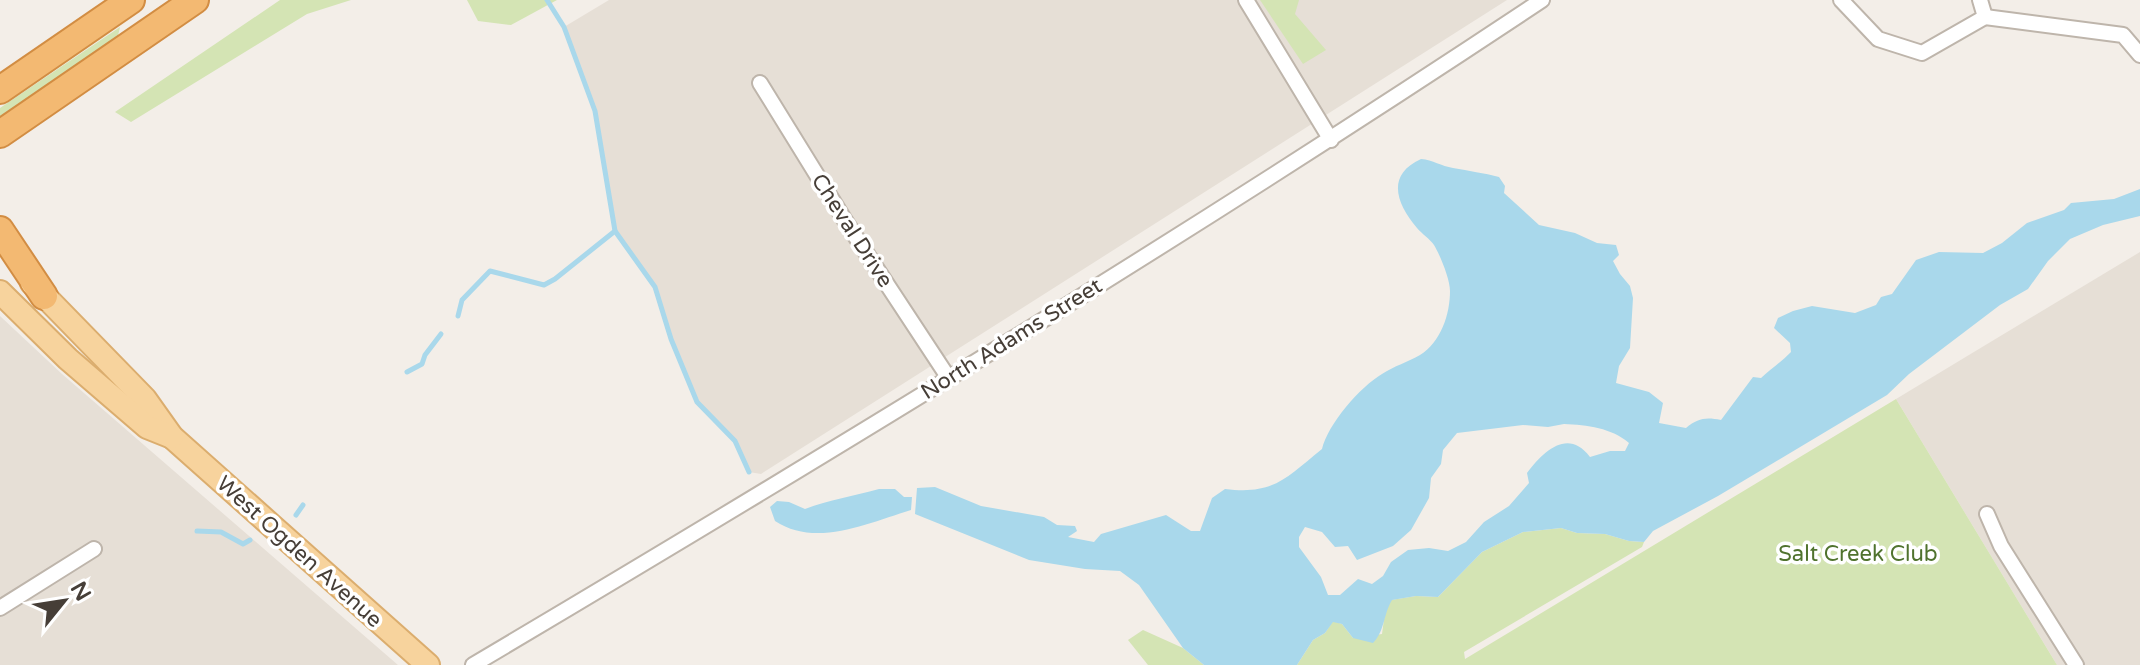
<svg xmlns="http://www.w3.org/2000/svg" width="2140" height="665" viewBox="0 0 2140 665" font-family="'Varela Round',sans-serif">
  <style>
    .residential { fill: #e6dfd6 }
    .green { fill: #d4e4b4 }
    .water { fill: #a9d8eb; fill-rule: evenodd }
    .lines { fill: none; stroke-linecap: round; stroke-linejoin: round }
    .stream { stroke: #a9d8eb; stroke-width: 5 }
    .minor-casing { stroke: #beb5ab; stroke-width: 18 }
    .primary-casing { stroke: #dbad6e; stroke-width: 26 }
    .motorway-casing { stroke: #d28d43; stroke-width: 30 }
    .minor { stroke: #fff; stroke-width: 14 }
    .primary { stroke: #f7d39d; stroke-width: 22 }
    .motorway { stroke: #f3b972; stroke-width: 26 }
    .labels { text-anchor: middle; stroke-width: 7; stroke-linejoin: round; paint-order: stroke }
    .street-label { font-size: 22px; fill: #463e37; stroke: #fff }
    .park-label { font-size: 22px; fill: #50732e; stroke: #fff }
  </style>
  <rect width="100%" height="100%" fill="#f3eee8"/>
  <!-- residential -->
  <g class="residential">
    <path d="M609,0H1507L761,474L749,472L735,441L697,402L671,339L655,287L615,231L595,111L564,27Z"/>
    <path d="M2140,252V665H2057L1896,399Z"/>
    <path d="M0,316L62,374L398,665H0Z"/>
  </g>
  <!-- green -->
  <g class="green">
    <path d="M280,0H351L307,14L131,122L115,112Z"/>
    <path d="M467,0H557L511,25L478,21Z"/>
    <path d="M1260,0H1299L1295,14L1326,50L1303,64Z"/>
    <path d="M120,27L117,40L0,119V108Z"/>
    <path d="M1896,399L2057,665H1297L1313,640L1325,633L1333,621L1342,624L1353,638L1382,634L1385,612L1391,600L1416,596L1438,597L1482,552L1523,532L1561,528L1577,533L1605,534L1629,541L1644,542L1642,547L1464,652L1465,659Z"/>
    <path d="M1143,630L1183,648L1204,665H1148L1128,640Z"/>
  </g>
  <!-- water -->
  <g class="water">
    <path d="M1421,159C1433,160 1441,166 1453,168C1469,171 1484,173 1499,177L1505,186L1504,193L1539,225L1575,233L1597,243L1616,245L1619,255L1613,261L1620,274L1630,286L1633,298L1630,348L1619,366L1616,383L1649,392L1663,403L1659,423L1686,428C1698,418 1706,417 1721,420L1753,377L1761,378C1771,369 1781,362 1791,352L1790,343L1774,328L1778,318L1793,311L1812,306L1855,313L1876,305L1881,297L1892,294L1916,260L1939,252L1983,253L2002,243L2027,223L2064,210L2071,203L2114,199L2140,189V216L2103,225L2070,239L2048,261L2028,289L2000,305L1909,374L1887,395L1718,496L1653,531L1644,542L1629,541L1605,534L1577,533L1561,528L1523,532L1482,552L1438,597L1416,596L1392,600C1383,615 1385,631 1373,643L1353,638L1342,624L1333,622L1325,633L1313,640L1297,665H1204L1183,648L1139,585L1120,571L1085,569L1029,560L915,514L917,488L935,487L981,506L1044,517L1057,525L1075,526L1077,531L1068,537L1094,542L1101,534L1166,515L1191,531H1200L1212,498L1225,489C1274,495 1286,478 1322,449C1328,424 1360,387 1382,374C1394,366 1408,362 1420,355C1441,342 1450,314 1450,291C1450,279 1440,255 1434,245C1430,239 1422,234 1417,228C1396,203 1386,175 1421,159ZM1564,424C1587,425 1612,428 1629,443L1625,451H1610L1590,457C1568,428 1544,451 1527,473L1529,483L1509,506L1484,522L1466,542L1448,551L1429,548L1408,550L1391,562L1383,576L1372,584L1358,579L1340,595H1328L1321,577L1299,547V537L1305,527L1322,532L1335,547L1348,546L1357,560L1393,546L1411,530L1429,498L1431,478L1441,464L1443,450L1457,433L1523,425L1548,427Z"/>
    <path d="M879,489H895L904,497H912L911,510C868,523 816,548 775,521L770,507L777,501L789,502L805,509C829,500 854,496 879,489Z"/>
  </g>
  <g class="lines">
    <!-- stream -->
    <g class="stream">
      <path d="M547,0L564,27L595,111L615,231L655,287L671,339L697,402L735,441L749,472"/>
      <path d="M458,316L462,300L490,271L544,285L555,279L615,231"/>
      <path d="M407,372L422,364L425,355L441,334"/>
      <path d="M296,515L303,505"/>
      <path d="M197,531L221,532L243,544L250,540"/>
    </g>
    <defs>
      <g id="minor">
        <path d="M1246,0L1331,140"/>
        <path d="M1841,0L1878,39L1922,53L1985,17L1980,0"/>
        <path d="M1985,17L2123,35L2140,55"/>
        <path d="M760,83L844,219L948,377"/>
        <path d="M1987,514L2001,546L2076,665"/>
        <path d="M0,608L94,549"/>
        <path d="M473,665C834,451 1193,232 1542,0"/>
      </g>
      <g id="primary">
        <path d="M32,283L145,399L172,437L428,665"/>
        <path d="M0,292L68,359L147,427L172,437"/>
      </g>
      <g id="motorway">
        <path d="M0,90L131,0"/>
        <path d="M0,134L195,0"/>
        <path d="M0,230L44,296"/>
      </g>
    </defs>
    <!-- minor casing -->
    <use href="#minor" class="minor-casing"/>
    <!-- primary casing -->
    <use href="#primary" class="primary-casing"/>
    <!-- motorway casing -->
    <use href="#motorway" class="motorway-casing"/>
    <!-- minor -->
    <use href="#minor" class="minor"/>
    <!-- primary -->
    <use href="#primary" class="primary"/>
    <!-- motorway -->
    <use href="#motorway" class="motorway"/>
  </g>
  <g class="labels">
    <!-- street labels -->
    <g class="street-label">
      <text transform="translate(853 230) rotate(57)" y="8">Cheval Drive</text>
      <text transform="translate(1011 338) rotate(-32)" y="8">North Adams Street</text>
      <text transform="translate(300 551) rotate(42)" y="8">West Ogden Avenue</text>
    </g>
    <!-- park labels -->
    <g class="park-label">
      <text x="1858" y="561">Salt Creek Club</text>
    </g>
  </g>
  <!-- north arrow -->
  <g transform="translate(64 601) rotate(60)" stroke="#ffffff" stroke-width="6" paint-order="stroke">
  <path d="M0-6L14 30L0 20L-14 30Z" fill="#463e37"/>
  <text y="-12" font-size="22" font-weight="bold" text-anchor="middle" fill="#463e37">N</text>
  </g>
</svg>
